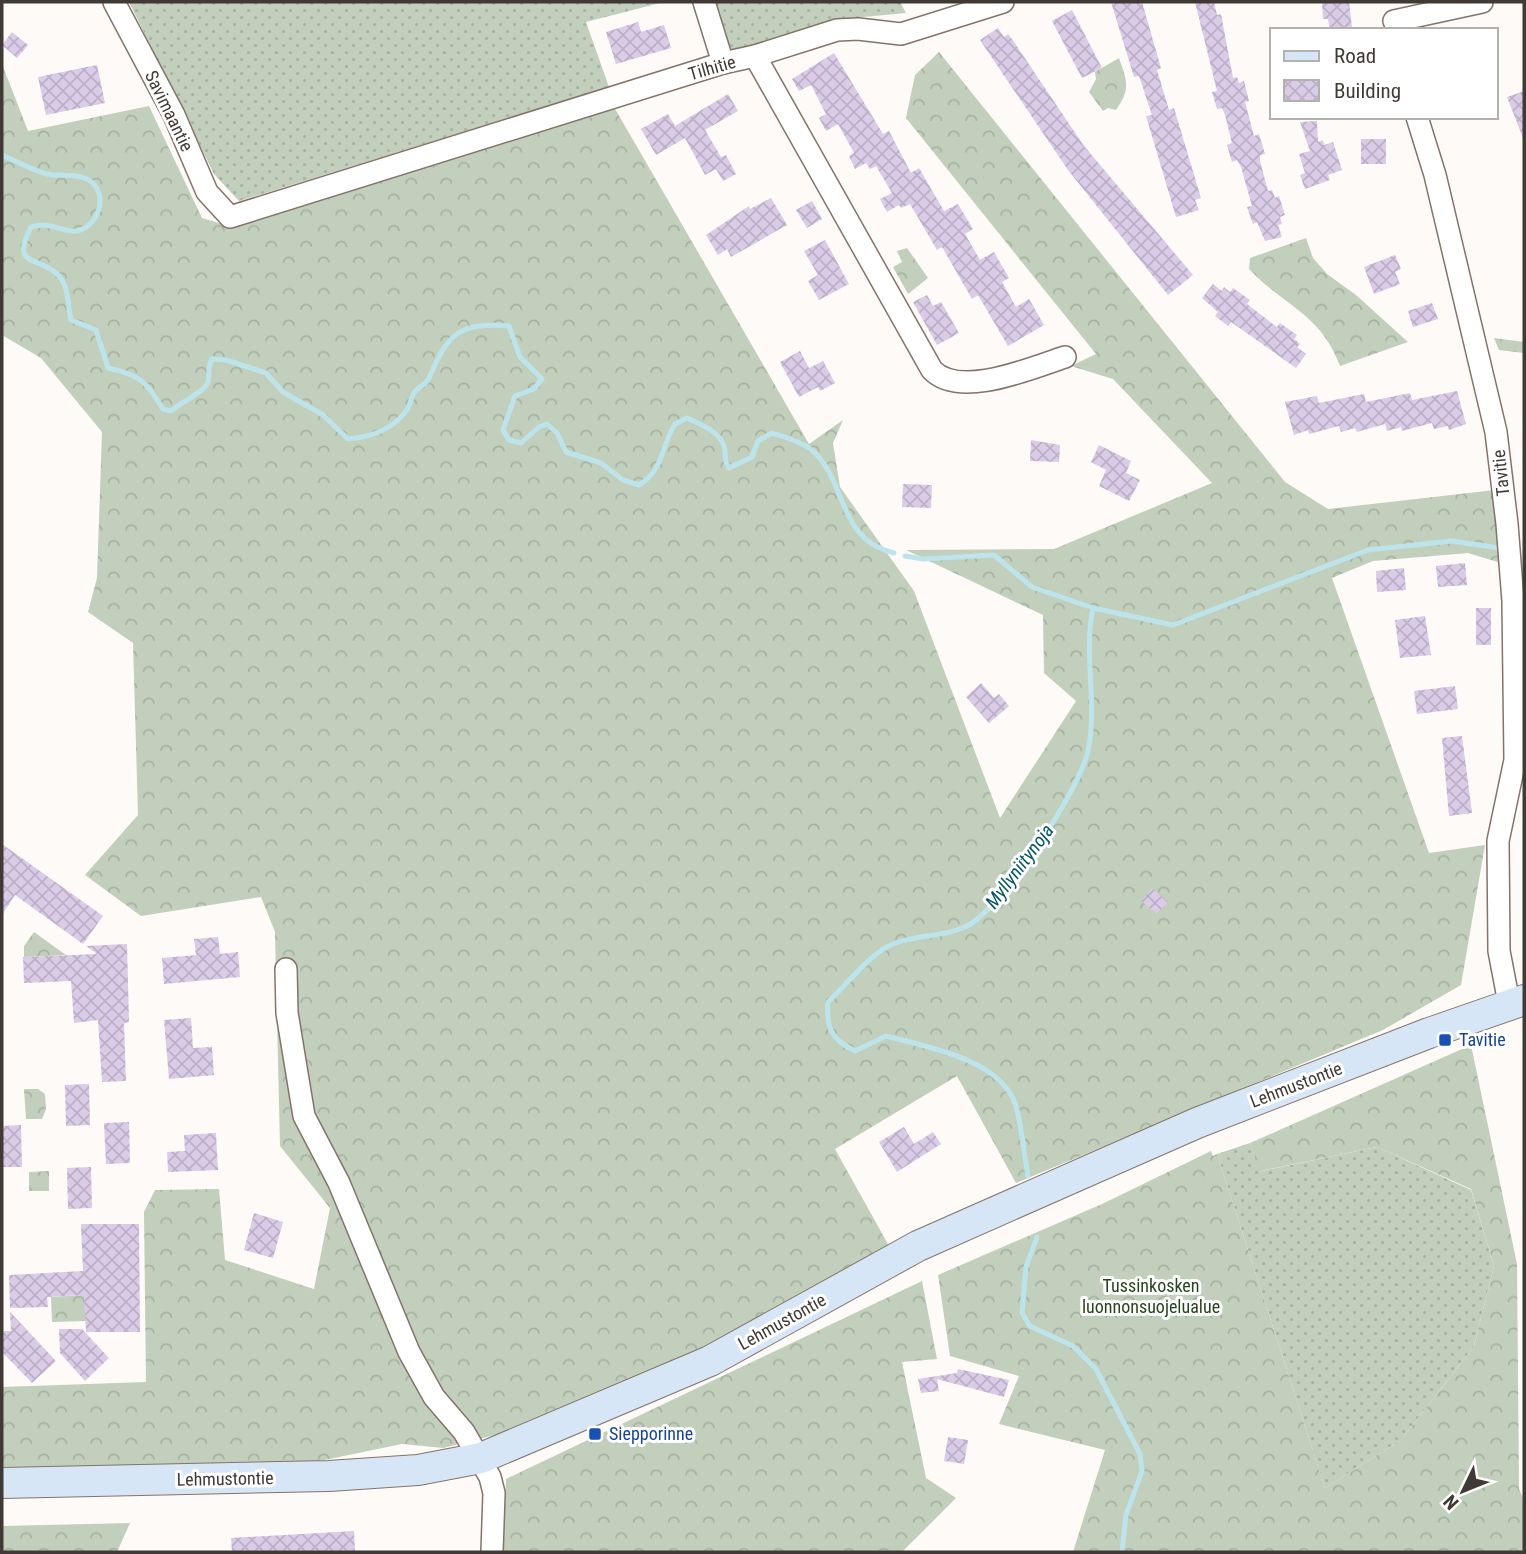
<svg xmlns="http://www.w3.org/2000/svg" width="1526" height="1554" viewBox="0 0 1526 1554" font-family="'Roboto Condensed',sans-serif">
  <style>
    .grass { fill: url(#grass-dots) }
    .forest { fill: url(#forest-crowns) }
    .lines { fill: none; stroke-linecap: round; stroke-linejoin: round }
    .stream { stroke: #bee4eb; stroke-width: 5 }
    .building { fill: url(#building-cross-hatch) }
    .street-casing { stroke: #857369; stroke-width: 24 }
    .secondary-casing { stroke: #857369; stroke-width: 32 }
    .street { stroke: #fff; stroke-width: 21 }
    .secondary { stroke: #d6e6f7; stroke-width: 30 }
    .transit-dot { fill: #1a4fb4; stroke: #fff; stroke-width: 2.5 }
    .labels { text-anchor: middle; stroke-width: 6; stroke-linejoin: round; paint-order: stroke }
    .street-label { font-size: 18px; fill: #413935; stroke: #fff }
    .transit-label { font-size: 18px; fill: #164399; stroke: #fff; text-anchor: start }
    .park-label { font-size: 18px; fill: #28441d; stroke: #fff }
    .water-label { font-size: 19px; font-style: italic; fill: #015661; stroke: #fff }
  </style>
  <defs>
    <pattern id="grass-dots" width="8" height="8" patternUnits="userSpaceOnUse" patternTransform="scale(1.75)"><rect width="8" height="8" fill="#c1cfbc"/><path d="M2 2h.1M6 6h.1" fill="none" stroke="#a7b2a2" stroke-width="1.8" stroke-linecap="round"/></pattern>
    <pattern id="forest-crowns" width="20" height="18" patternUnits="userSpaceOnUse" patternTransform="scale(1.75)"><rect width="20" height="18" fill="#c1cfbc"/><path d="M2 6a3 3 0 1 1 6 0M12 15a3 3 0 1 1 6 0" fill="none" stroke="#a7b2a2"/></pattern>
    <pattern id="building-cross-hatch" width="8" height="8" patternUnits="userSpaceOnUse" patternTransform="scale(1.75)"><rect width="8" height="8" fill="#dacbe7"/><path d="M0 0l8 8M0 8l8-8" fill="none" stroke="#bcafc7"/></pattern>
  </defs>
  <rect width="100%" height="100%" fill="#fefaf8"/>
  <!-- grass -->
  <g class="grass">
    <path d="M129,2H664L586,22L609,87L239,201L214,174Z"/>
    <path d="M714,2H900L906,13L831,20L726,53Z"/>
    <path d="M1250,1143L1261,1171L1377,1147L1471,1190L1494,1266L1474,1346L1401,1440L1325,1488L1217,1154Z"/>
  </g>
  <!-- forest -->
  <g class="forest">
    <path d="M939,52L1285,482L1328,509L1495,490L1501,563L1468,553L1373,561L1332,578L1429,853L1485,845L1461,985L1383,1030L1016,1183L957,1076L835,1149L889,1246L700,1349L510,1439L495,1435L443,1448L402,1444L305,1464L2,1468V1387L146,1382L144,1212L155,1190L219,1189L225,1260L314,1289L330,1208L280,1146L275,932L261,897L141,916L85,875L138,815L133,643L88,612L97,578L102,432L41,358L2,335V64L28,131L149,106L202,218L232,227L614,107L809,444L843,420L833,443L840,487L914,591L1000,818L1076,701L1044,673L1043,615L906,550L1054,549L1212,483L1113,379L1071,366L1096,354L906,118L915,75Z"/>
    <path d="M1119,58C1127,81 1131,89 1116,110L1108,108L1103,111L1089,92L1096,79L1095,72Z"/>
    <path d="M1306,238L1313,258L1327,274L1356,295L1408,342L1340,366C1321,314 1284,306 1249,269L1250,258Z"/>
    <path d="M907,248L928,278L908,294L893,267L902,262L897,251Z"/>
    <path d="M1494,338L1524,342V353L1499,350Z"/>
    <path d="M34,932L66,955L24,957V946Z"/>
    <path d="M1471,1045L1517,1264L1519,1489L1524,1500V1552H1073L1105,1450L999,1424L1019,1376L950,1356L938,1275L1102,1204L1211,1151L1213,1156L1217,1154L1325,1488L1401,1440L1474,1346L1494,1266L1471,1189L1377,1147L1260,1171L1250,1143Z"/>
    <path d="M24,1089H38L45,1094L46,1109L42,1119H26Z"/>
    <path d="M49,1171V1191H29V1172Z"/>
    <path d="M922,1281L937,1359L902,1362L926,1478L956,1498L902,1552H503L506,1479Z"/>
    <path d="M85,1295L86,1321L52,1322L51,1297Z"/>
    <path d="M130,1523L117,1552H2V1526Z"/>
  </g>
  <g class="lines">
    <!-- stream -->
    <g class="stream">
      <path d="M2,155C16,161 31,170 47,174C58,177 73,173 84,178C108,186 103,219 83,229C68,237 53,220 31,227C11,266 35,256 56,273C70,285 67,304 71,320L96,330L108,368C140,375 146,381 163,409L171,411C181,402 206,391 208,382C210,373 207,368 212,359L226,360L266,373L283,392L323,415L348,439C371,437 395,429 408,408C411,403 411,397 414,393C418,387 426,385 429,378C448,334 458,322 509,326L520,357L542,379L534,389L515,396L503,430L509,440L521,443L539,427L547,424L557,433L566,452L601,463L623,480L639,485C664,470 661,446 675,424L687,418C700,424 719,431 724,446C727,455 723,460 729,468L752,457L758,441L772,433C787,438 804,442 816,454C847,486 839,540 894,553"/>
      <path d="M905,556L923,559L994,555L1032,587L1093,608L1173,625L1368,550L1452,541L1499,548"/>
      <path d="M1028,1176C1024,1154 1022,1128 1016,1106C1001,1059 927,1047 886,1036L855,1051C831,1040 826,1027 828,1002C844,987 868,957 887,947C911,934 945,938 969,925C1004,904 1079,791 1088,751C1098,704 1083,654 1093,608"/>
      <path d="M1037,1237L1026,1267L1022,1313L1030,1326L1073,1346L1096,1369L1140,1454L1142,1471L1126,1515L1122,1552"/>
    </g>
  </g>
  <!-- building -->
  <g class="building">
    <path d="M1111,2H1142L1161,68L1157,70L1169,110L1174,108L1201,198L1195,200L1199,210L1176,217L1146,116L1152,115L1139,76L1134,77Z"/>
    <path d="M1195,2H1214L1217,15L1221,14L1233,78L1237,77L1239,83L1244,81L1249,101L1245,102L1254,136L1259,134L1265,154L1260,155V161L1268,191L1272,190L1275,198L1279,196L1285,215L1280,217L1282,224L1278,225L1282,237L1265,241L1257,222L1253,224L1247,207L1252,206L1241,167L1237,160L1232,162L1227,145L1232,143L1225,115L1222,108L1217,109L1212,92L1217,91Z"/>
    <path d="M1322,2H1349L1352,27L1330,30L1328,19H1323Z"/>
    <path d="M1072,10L1102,68L1082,78L1052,21Z"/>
    <path d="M638,22L641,32L664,25L671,48L616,64L606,32Z"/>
    <path d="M998,28L1004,37L1008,34L1012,39L1084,146L1193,275L1168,295L1068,170L980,40Z"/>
    <path d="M12,32L28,45L17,58L2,45Z"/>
    <path d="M834,53L883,134L889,131L911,173L919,168L944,211L958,204L973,229L965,234L980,260L994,252L1009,278L1002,282L1016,307L1029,299L1044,325L1008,346L978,295L972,299L942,247L937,250L910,204L901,208L899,205L887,212L880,199L892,193L876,166L870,169L866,163L855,169L849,156L854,153L838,124L826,131L819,118L826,114L811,85L799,91L792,79Z"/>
    <path d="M97,65L105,103L46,115L38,77Z"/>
    <path d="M1524,91V138H1523L1507,97Z"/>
    <path d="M728,94L738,111L705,130L721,157L726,155L736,174L723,181L716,169L705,175L685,138L656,155L641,129L668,114L675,126Z"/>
    <path d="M1317,121L1318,142L1323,140L1324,145L1333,142L1342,170L1328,175L1330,180L1305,189L1300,175L1305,173L1299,154L1310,151L1300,122Z"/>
    <rect x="1361" y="139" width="25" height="25"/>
    <path d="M771,198L787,225L731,257L727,249L718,255L706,235L749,206L750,209Z"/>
    <path d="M812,201L822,219L807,228L796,210Z"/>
    <path d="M825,240L849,284L819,300L808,281L818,275L804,251Z"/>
    <path d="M1395,255L1401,269L1395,272L1400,284L1374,294L1364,267Z"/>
    <path d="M1213,284L1222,291L1224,287L1230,292L1233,288L1250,300L1247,304L1277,327L1280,323L1297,335L1294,339L1300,344L1297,347L1306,354L1296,368L1231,322L1228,326L1215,316L1218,312L1202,298Z"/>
    <path d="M927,295L933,306L941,302L959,333L937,345L913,302Z"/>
    <path d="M1432,303L1438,319L1413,327L1408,311Z"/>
    <path d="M800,351L809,368L823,361L835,383L820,391L818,387L799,397L780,362Z"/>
    <path d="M1457,391L1466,424L1449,430L1448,426L1434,429L1432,423L1402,431L1401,427L1387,431L1385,424L1357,432L1355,428L1341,432L1339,426L1309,434L1308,430L1294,435L1285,402L1317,396L1319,403L1364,394L1366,402L1410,393L1412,400Z"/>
    <path d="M1031,440L1060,445L1059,462L1030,461Z"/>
    <path d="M1099,445L1131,461L1126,473L1140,480L1129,501L1099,486L1106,470L1091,462Z"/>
    <path d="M903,484L932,485L931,508L902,507Z"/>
    <path d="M1465,563L1467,585L1438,587L1436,566Z"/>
    <path d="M1404,568L1406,590L1377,592L1376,571Z"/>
    <rect x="1476" y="608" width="15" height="37"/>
    <path d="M1425,616L1431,655L1400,658L1395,620Z"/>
    <path d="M981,683L994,698L999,694L1009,706L989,723L966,697Z"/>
    <path d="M1455,686L1458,709L1417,714L1414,691Z"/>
    <path d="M1462,736L1472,813L1449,816L1442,738Z"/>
    <path d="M2,844L103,916L83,944L15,895L2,915Z"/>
    <path d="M1152,888L1168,902L1157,914L1141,901Z"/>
    <path d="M218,937L220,954L238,952L240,977L164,984L162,958L196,955L194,939Z"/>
    <path d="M127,944L129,1022L124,1023L126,1081L102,1082L98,1020L74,1023L71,981L24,983L23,957L97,954L86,946Z"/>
    <path d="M191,1018L193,1048L212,1047L214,1075L169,1079L164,1020Z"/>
    <path d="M89,1084L90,1125L66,1126L65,1085Z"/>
    <path d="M129,1122L130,1163L106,1164L104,1123Z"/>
    <path d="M21,1125L22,1167H2V1126Z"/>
    <path d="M904,1127L914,1144L933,1132L941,1144L897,1172L879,1142Z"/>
    <path d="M216,1133L218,1170L168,1172L167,1152L185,1151L184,1135Z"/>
    <path d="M91,1167L92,1208L68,1209L67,1168Z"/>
    <path d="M254,1213L283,1222L273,1258L244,1250Z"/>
    <path d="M81,1224H139L140,1332H86L84,1295L47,1297L48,1307L10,1308L9,1275L83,1271Z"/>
    <path d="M10,1312L56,1361L32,1383L3,1353L2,1331H11Z"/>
    <path d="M59,1329H82L109,1358L85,1381L60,1353Z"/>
    <path d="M958,1369L1009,1380L1004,1397L937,1379L939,1391L921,1393L918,1379L957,1373Z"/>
    <path d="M948,1437L968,1440L964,1464L944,1461Z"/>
    <path d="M354,1531L355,1552H232L231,1538Z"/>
  </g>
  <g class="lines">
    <defs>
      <g id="street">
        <path d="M114,2L174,115L207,192L230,217L723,63L755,56L932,370C960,399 1031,368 1065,357"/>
        <path d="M704,2L723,63"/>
        <path d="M1394,21L1482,2"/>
        <path d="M755,56L837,30L858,29L901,34L1003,2"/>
        <path d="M1417,117L1435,175L1496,432L1507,524L1513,601L1515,760L1498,841L1499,951L1509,1003"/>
        <path d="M286,969L287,1013L304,1116L339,1183L409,1352L434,1397L464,1432L490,1477L494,1493L492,1552"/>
      </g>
      <path id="secondary" d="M2,1483L329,1476L418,1470L481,1458L710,1361L918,1246L1090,1170L1197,1123L1429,1033L1524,1000"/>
    </defs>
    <!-- street casing -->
    <use href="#street" class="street-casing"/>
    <!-- secondary casing -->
    <use href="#secondary" class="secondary-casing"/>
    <!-- street -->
    <use href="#street" class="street"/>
    <!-- secondary -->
    <use href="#secondary" class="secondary"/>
  </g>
  <!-- markers -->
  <g class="transit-dot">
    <rect x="1438" y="1033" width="14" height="14" rx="3.5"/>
    <rect x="588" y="1427" width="14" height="14" rx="3.5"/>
  </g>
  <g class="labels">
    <!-- street labels -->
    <g class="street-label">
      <text transform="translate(712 68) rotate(-16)" y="6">Tilhitie</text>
      <text transform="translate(169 111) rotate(64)" y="6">Savimaantie</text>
      <text transform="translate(1501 473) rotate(-96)" y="6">Tavitie</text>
      <text transform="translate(1296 1085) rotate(-21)" y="6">Lehmustontie</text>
      <text transform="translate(782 1322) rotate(-29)" y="6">Lehmustontie</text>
      <text transform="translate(225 1479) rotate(-1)" y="6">Lehmustontie</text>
    </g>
    <!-- transit labels -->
    <g class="transit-label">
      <text x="1459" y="1046">Tavitie</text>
      <text x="609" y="1440">Siepporinne</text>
    </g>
    <!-- park labels -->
    <g class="park-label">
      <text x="1151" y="1292">Tussinkosken<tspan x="1151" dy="21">luonnonsuojelualue</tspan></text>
    </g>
    <!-- water labels -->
    <g class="water-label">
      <text transform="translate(1019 866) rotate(-53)" y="7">Myllyniitynoja</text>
    </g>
  </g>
  <!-- border -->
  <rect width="1526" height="1554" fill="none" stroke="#413935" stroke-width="7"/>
  <!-- legend -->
  <rect x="1270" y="28" width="228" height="91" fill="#ffffff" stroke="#b3b0ae" stroke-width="2"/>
  <rect x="1284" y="51" width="35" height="10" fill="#d6e6f7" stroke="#b3b0ae" stroke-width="2"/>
  <text x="1334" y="63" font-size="21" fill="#413935">Road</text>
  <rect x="1284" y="80" width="35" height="21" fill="url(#building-cross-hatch)" stroke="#b3b0ae" stroke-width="2"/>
  <text x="1334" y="98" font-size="21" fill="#413935">Building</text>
  <!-- north arrow -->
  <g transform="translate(1463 1491) rotate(227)" stroke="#ffffff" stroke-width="5" paint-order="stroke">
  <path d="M0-5L12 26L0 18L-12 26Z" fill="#413935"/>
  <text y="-10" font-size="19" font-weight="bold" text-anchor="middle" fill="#413935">N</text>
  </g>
</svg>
